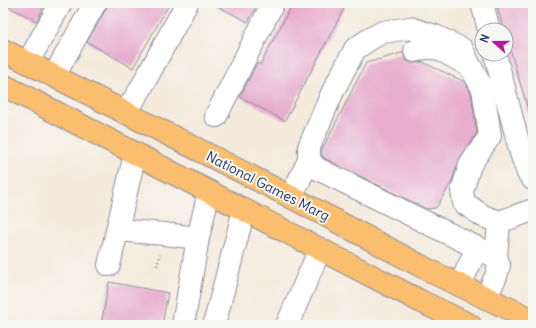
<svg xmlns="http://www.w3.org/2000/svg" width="536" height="328" viewBox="0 0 536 328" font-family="Delius,sans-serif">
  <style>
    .building { fill: #e8aecf }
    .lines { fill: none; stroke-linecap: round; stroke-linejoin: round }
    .minor-casing { stroke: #888c9d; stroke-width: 24 }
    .major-casing { stroke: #888c9d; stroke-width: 24 }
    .path { stroke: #888c9d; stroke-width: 2.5; stroke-dasharray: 1 3; stroke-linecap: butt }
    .minor { stroke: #fff; stroke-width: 22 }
    .major { stroke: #fbbe6e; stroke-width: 22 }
    .labels { text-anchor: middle; stroke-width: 4; stroke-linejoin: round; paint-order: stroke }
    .street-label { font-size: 14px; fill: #1b2f5e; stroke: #f6f6f2 }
  </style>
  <rect width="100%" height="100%" fill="#f6f6f2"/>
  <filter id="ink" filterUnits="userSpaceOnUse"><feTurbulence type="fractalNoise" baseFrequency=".025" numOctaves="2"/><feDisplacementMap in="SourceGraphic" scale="8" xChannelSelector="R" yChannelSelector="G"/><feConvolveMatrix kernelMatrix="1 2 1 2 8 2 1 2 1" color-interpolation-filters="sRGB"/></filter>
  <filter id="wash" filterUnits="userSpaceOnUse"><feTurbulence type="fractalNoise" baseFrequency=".012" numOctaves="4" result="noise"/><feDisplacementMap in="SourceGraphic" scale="16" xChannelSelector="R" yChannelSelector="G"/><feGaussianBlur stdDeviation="0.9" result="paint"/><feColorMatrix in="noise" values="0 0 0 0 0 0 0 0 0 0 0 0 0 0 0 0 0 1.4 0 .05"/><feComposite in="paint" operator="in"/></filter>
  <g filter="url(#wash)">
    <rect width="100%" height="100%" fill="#f5eadc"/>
    <g id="blocks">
      <!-- building -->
      <g class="building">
        <path d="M3,3H45L37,21L3,4Z"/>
        <path d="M107,3H170L133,68L87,42L106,9Z"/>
        <path d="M211,3H258L248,22Z"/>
        <path d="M293,3H347L285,121L240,97L257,63L260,65Z"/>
        <path d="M496,3H533V113H529L506,36V30H504Z"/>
        <path d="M402,53H403L406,60L412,63H418L422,62L465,82L471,93L477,133L460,158L451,183L436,208L426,209L324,158L322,155V150L366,63Z"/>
        <path d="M109,282L168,293L162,325H101Z"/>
      </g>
    </g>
  </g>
  <g filter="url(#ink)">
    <use href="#blocks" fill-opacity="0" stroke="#888c9d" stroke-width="1"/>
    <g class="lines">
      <defs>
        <g id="minor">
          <path d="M482,3L489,30"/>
          <path d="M415,51L425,48H437L470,66L483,89L490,136L470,165L462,191L464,203L483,216L499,222L533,210"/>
          <path d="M495,54L521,153L528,173L533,179"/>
          <path d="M28,62L61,3"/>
          <path d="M470,66L462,49L435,36L410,28L383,32L370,39L355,49L333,91L309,147V160L316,168L496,257"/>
          <path d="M54,76L95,3"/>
          <path d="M125,113L140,90L187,3"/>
          <path d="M216,116L273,3"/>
          <path d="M291,197L309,160"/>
          <path d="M117,230L164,234L198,238"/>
          <path d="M109,265L135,154"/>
          <path d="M460,285L477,248"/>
          <path d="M486,298L496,276L499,265L496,257L499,222"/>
          <path d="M183,325L198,238L209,192"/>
          <path d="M214,325L244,210"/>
          <path d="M287,325L320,249"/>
        </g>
        <g id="major">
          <path d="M3,50L291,197L436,274L533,320"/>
          <path d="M3,85L422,302L470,325"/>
        </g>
      </defs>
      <!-- minor casing -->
      <use href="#minor" class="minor-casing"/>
      <!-- major casing -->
      <use href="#major" class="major-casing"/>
      <!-- path -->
      <path class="path" d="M157,266L160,254"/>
      <!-- minor -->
      <use href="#minor" class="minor"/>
      <!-- major -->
      <use href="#major" class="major"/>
    </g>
  </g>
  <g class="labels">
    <!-- street labels -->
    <g class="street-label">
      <text transform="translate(268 186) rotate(27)" y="5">National Games Marg</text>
    </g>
  </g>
  <!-- margin -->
  <rect width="536" height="328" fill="none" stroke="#f6f6f2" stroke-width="16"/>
  <!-- north arrow -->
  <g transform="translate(494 42) rotate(291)"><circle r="19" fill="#f6f6f2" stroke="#9ea6b7"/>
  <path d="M0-3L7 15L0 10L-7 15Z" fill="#b5179e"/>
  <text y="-6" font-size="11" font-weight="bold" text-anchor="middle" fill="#1b2f5e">N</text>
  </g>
</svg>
